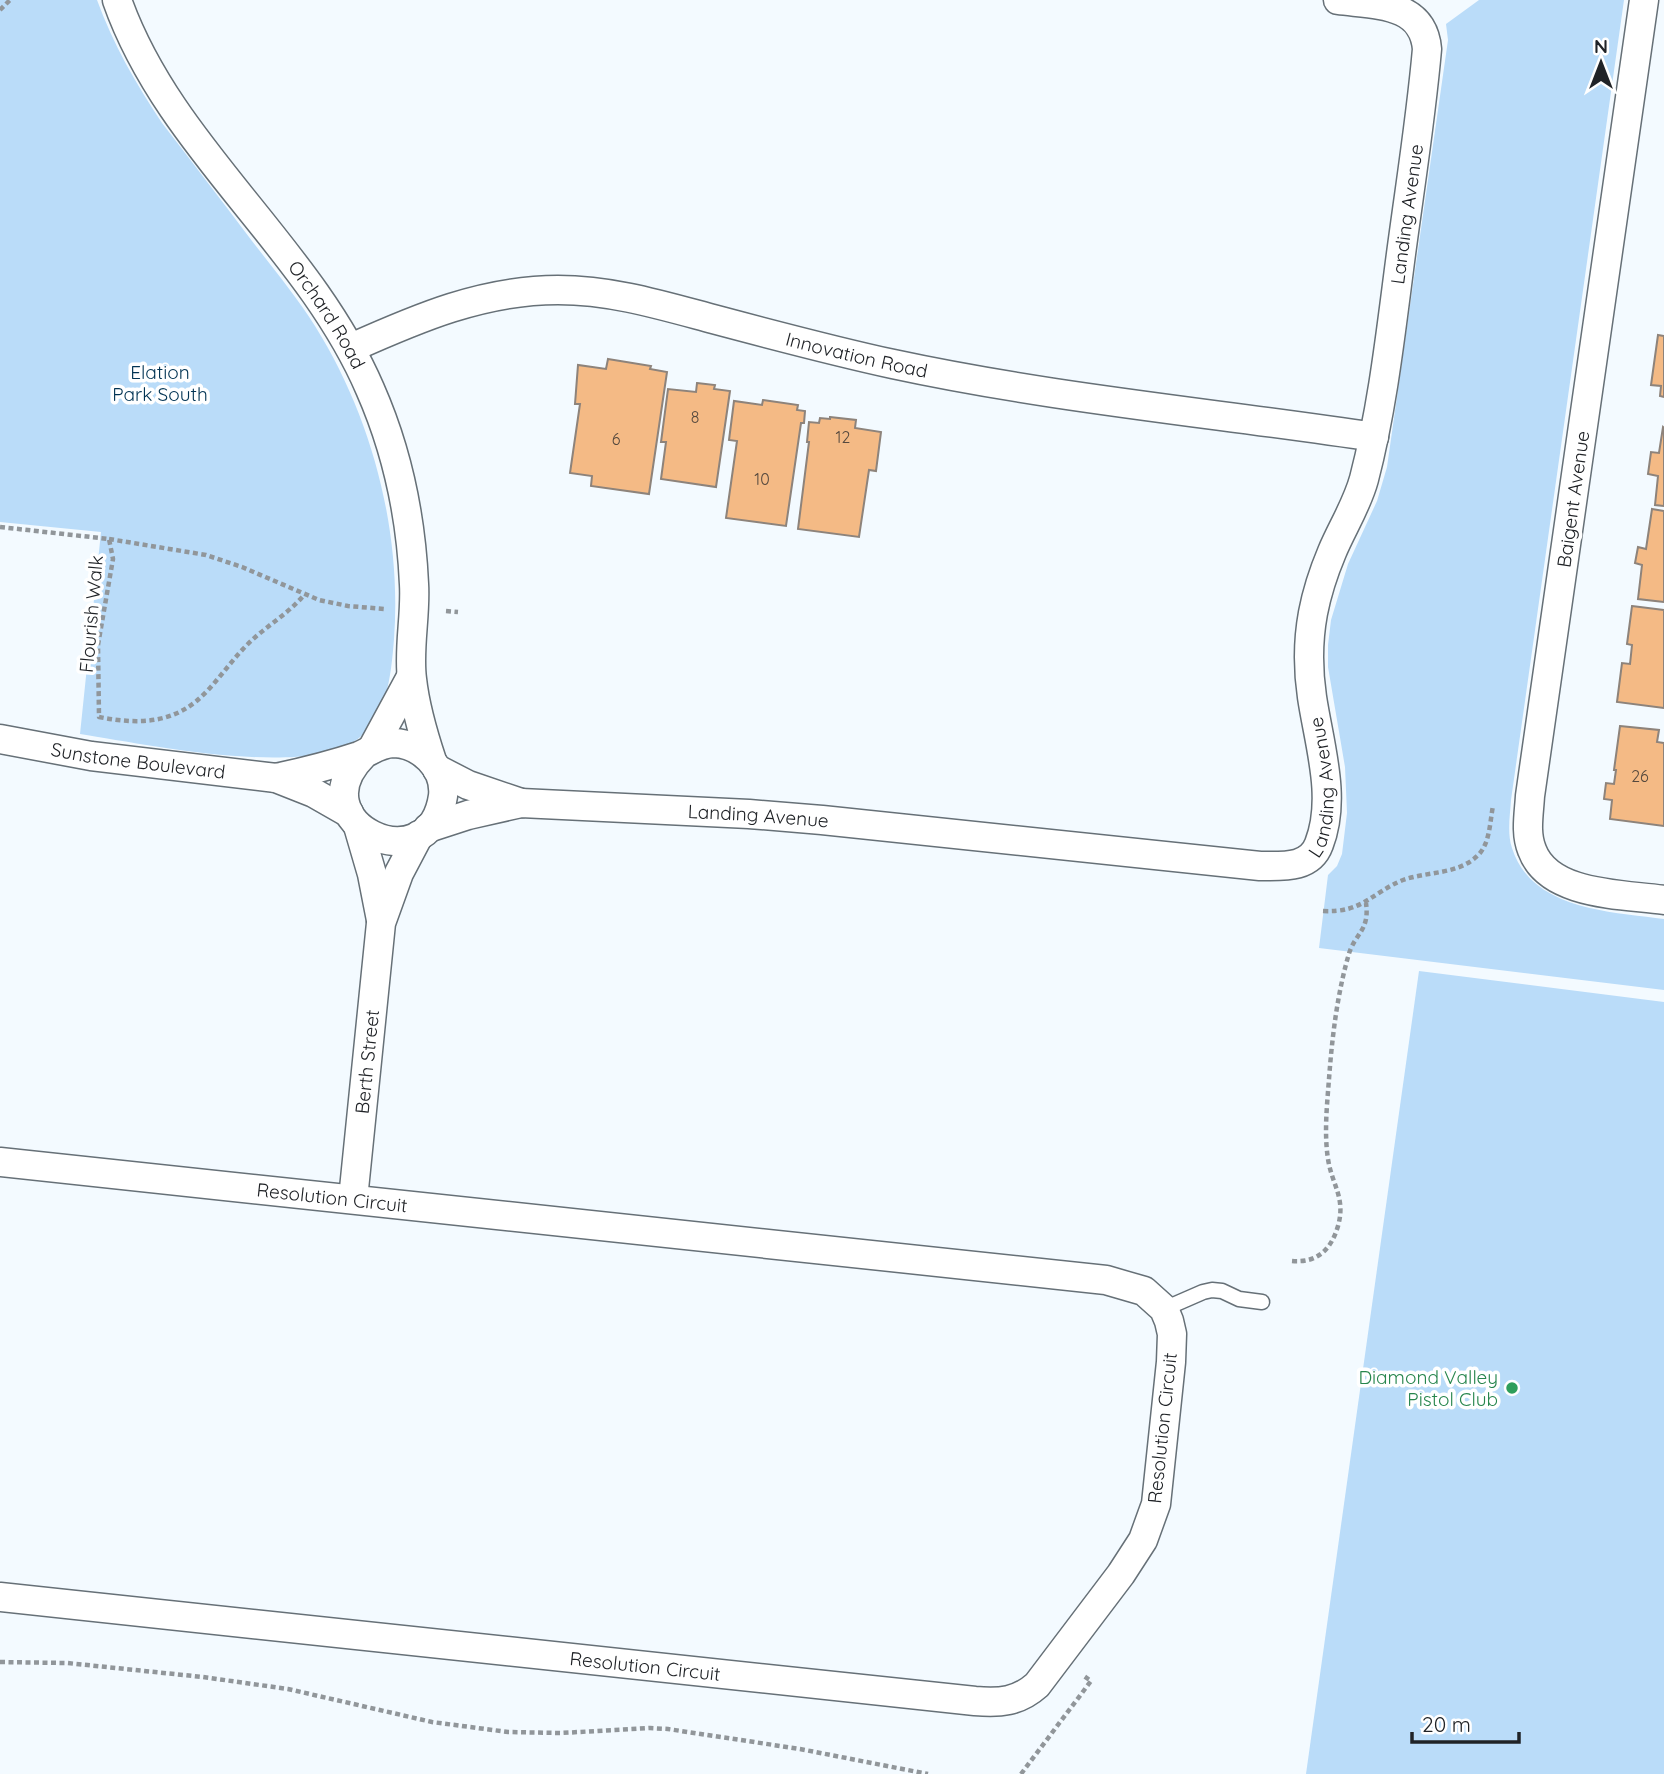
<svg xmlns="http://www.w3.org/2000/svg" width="1664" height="1774" viewBox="0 0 1664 1774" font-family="Quicksand,sans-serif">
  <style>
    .green { fill: #badcf9 }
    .building { fill: #f4ba85; stroke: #8d837b; stroke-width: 2 }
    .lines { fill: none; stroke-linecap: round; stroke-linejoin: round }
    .lane-casing { stroke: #667077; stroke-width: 17 }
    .street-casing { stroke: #667077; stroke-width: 31 }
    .path { stroke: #91969a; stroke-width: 4.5; stroke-dasharray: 5 3.5; stroke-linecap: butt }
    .lane { stroke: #fff; stroke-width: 14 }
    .street { stroke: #fff; stroke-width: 28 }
    .leisure-dot { fill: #2e9e5b; stroke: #fff; stroke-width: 2.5 }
    .labels { text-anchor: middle; stroke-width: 7; stroke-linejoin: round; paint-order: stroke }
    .number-label { font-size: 16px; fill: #55493e }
    .street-label { font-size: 19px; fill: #202327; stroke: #fff }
    .park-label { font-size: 19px; fill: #013353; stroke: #fff }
    .leisure-label { font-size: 19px; fill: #27864d; stroke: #fff; text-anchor: end }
  </style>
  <rect width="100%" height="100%" fill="#f3faff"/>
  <!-- green -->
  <g class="green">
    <path d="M0,0H97C113,44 136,84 162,123C192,162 222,201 252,241C273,268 296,296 315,326C372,417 402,531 394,639C391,676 387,722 352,743C296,776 145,744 80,734L101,532L0,522Z"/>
    <path d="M1479,0H1624L1511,800C1510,816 1507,833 1512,848C1531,910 1612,912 1664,919V990L1319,948L1328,875L1337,866L1342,854L1347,813L1345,767L1328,667V645L1331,620L1348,564L1377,501L1387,467L1448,40L1446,24Z"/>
    <path d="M1419,971L1664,1002V1774H1306Z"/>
  </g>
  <!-- building -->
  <g class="building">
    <path d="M1658,335L1664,336V397L1660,396L1661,386L1651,385Z"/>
    <path d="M608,359L651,366L650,369L667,372L649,494L591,486L592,476L570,473L580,404H575L578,365L606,369Z"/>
    <path d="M697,383L715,385L714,389L730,391L716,487L661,479L666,442H661L668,389L696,392Z"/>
    <path d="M763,400L798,405L797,410L805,411L804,423H801L786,526L726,518L737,441L729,440L734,401L762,405Z"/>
    <path d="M830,417L856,420L855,428L881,432L876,471L869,470L859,537L798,529L809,442H807L809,422L819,423L820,418L830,419Z"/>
    <path d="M1663,427L1664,428V506L1655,505L1658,476L1648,474L1651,452L1659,453Z"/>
    <path d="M1652,509L1664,511V602L1638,599L1642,565L1635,563L1638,547L1646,549Z"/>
    <path d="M1632,606L1664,610V708L1617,702L1622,663L1630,664L1632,645L1627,644Z"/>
    <path d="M1620,726L1659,730L1657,742L1664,743V826L1610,819L1612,800L1604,799L1606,783L1614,784L1616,770H1614Z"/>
  </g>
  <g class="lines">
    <defs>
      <path id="lane" d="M1164,1309L1203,1292L1212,1290L1222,1291L1239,1299L1262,1302"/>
      <g id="street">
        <path id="s1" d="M117,0C169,148 308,245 370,389C397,450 411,517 414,584C416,615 408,649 412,679C415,707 423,734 432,761"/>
        <path d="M1644,0L1530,796C1529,814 1525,833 1532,850C1549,896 1623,894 1664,900"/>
        <path id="s2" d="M351,348C418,318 483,290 558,290C612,290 661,305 713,319C773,335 833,351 893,364C1051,398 1214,413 1374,437"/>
        <path id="s3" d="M0,739L91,756L276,778L314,793L349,813"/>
        <path d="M372,749L411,677"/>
        <path d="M437,769L468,785L521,803"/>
        <path d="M276,778C304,772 332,765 359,756C371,751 380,743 394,743C421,744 446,768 443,796C430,887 295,823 363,755"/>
        <path d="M358,826L372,874L381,920"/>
        <path id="s4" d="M428,828L468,815L521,803L749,814L822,820L1260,866C1282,866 1310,869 1319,844C1337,798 1319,744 1312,697C1308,670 1308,640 1313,613C1317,592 1324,571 1332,552C1342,528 1357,505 1364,479C1383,406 1391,330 1401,254C1410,186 1421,118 1427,49C1423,2 1375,5 1338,0"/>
        <path id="s5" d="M0,1162L1106,1280L1144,1291L1164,1309L1169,1321L1172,1334L1171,1362L1156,1504L1143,1540L1121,1574L1037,1685C1018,1702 1000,1703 975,1701L0,1597"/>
        <path id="s6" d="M353,1199L381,923L399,873L419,835"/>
      </g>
    </defs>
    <!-- lane casing -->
    <use href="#lane" class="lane-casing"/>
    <!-- street casing -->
    <use href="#street" class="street-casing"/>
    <!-- path -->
    <g class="path">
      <path d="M0,10L10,0"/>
      <path d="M0,527L109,539L113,559L98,645L99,717C141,725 177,724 208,690C223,674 235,656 251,641C268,625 289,613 304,595"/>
      <path d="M109,539L206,555L242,567L319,600L348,606L384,609"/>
      <path d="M446,611L458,612"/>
      <path d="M1323,911C1363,913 1371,893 1403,880C1428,871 1461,875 1480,853C1490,841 1490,821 1493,806"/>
      <path d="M1292,1261C1317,1263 1331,1250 1338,1226C1346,1198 1332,1185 1328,1159C1324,1133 1327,1105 1329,1079C1332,1038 1337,996 1348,957C1354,933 1370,932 1366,903"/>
      <path d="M0,1662L67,1663L203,1677L288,1689L432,1722L508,1732L561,1733L650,1728L668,1729L800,1749L928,1774"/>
      <path d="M1021,1774L1091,1681L1084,1676"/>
    </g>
    <!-- lane -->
    <use href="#lane" class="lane"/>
    <!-- street -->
    <use href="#street" class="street"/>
  </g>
  <!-- markers -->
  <circle class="leisure-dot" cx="1512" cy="1388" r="7"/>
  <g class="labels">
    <!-- number labels -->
    <g class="number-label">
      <text x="695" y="423">8</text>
      <text x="843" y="443">12</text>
      <text x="616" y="445">6</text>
      <text x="762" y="485">10</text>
      <text x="1640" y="782">26</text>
    </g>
    <!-- street labels -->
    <g class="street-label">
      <text dy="7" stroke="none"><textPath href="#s4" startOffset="1552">Landing Avenue</textPath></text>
      <text dy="7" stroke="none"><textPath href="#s1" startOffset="380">Orchard Road</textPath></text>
      <text dy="7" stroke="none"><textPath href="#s2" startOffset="523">Innovation Road</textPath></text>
      <text transform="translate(1573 499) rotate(-82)" y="7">Baigent Avenue</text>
      <text transform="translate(91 614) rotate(-85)" y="7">Flourish Walk</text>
      <text dy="7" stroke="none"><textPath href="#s3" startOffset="140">Sunstone Boulevard</textPath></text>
      <text dy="7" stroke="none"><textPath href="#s4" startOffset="964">Landing Avenue</textPath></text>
      <text dy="7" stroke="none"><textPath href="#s4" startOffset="334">Landing Avenue</textPath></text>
      <text dy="7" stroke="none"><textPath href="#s6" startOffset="138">Berth Street</textPath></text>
      <text dy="7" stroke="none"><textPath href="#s5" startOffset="334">Resolution Circuit</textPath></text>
      <text transform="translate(1162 1428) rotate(-84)" y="7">Resolution Circuit</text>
      <text transform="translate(645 1666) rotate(6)" y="7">Resolution Circuit</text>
    </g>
    <!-- park labels -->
    <g class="park-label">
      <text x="160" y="379">Elation<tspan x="160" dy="22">Park South</tspan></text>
    </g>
    <!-- leisure labels -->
    <g class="leisure-label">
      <text x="1498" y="1384">Diamond Valley<tspan x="1498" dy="22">Pistol Club</tspan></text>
    </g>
  </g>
  <!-- north arrow -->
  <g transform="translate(1601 63)" stroke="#ffffff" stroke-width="5" paint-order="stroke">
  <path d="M0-5L12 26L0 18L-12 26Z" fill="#202327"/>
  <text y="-10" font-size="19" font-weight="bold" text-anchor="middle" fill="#202327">N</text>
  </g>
  <!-- scale -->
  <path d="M1412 1732v10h107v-10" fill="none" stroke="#202327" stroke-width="3.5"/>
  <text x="1422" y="1732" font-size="21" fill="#202327" stroke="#ffffff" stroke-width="5" paint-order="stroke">20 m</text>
</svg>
